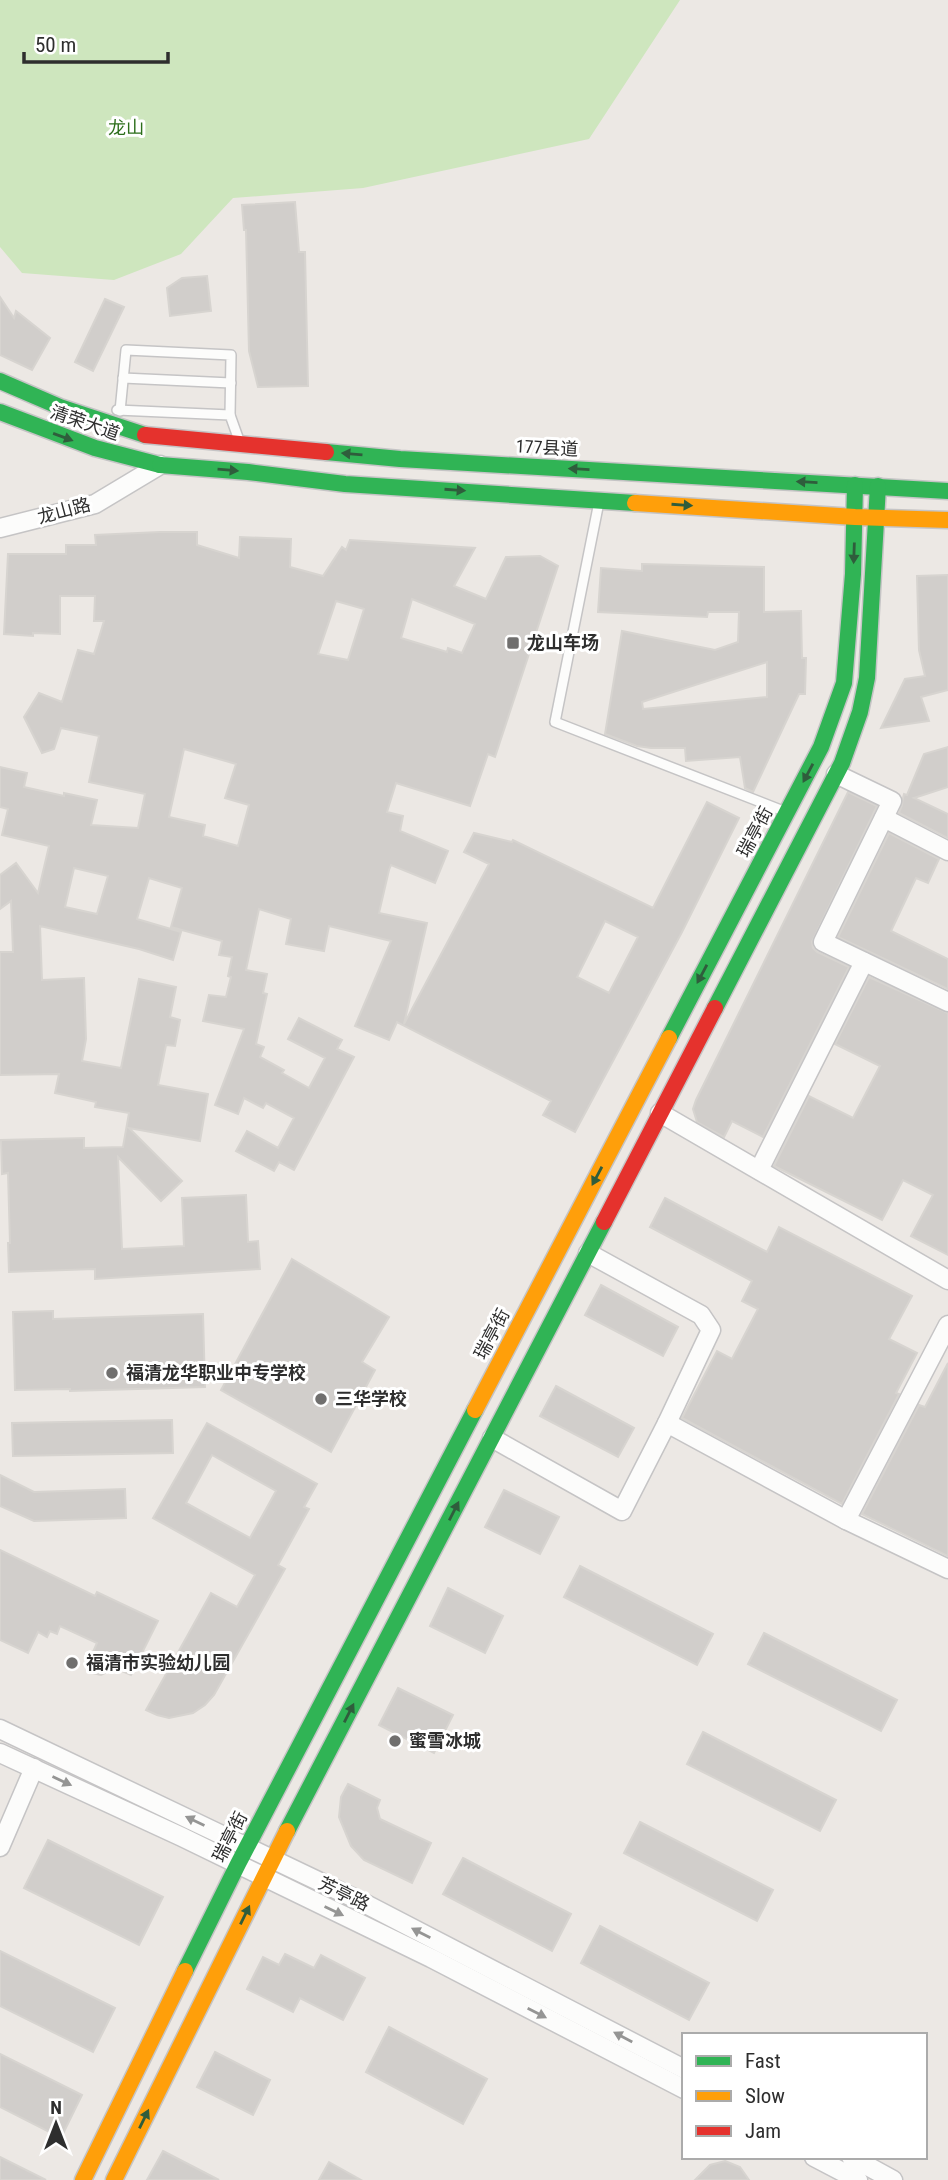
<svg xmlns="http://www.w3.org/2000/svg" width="948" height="2180" viewBox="0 0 948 2180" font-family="'Roboto Condensed','Noto Sans SC',sans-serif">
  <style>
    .green { fill: #cee6be }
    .building { fill: #d1cecb; stroke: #d7d4d0; stroke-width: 2; fill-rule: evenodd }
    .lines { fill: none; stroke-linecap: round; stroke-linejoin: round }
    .lane-casing { stroke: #c5c4c5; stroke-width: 12 }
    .street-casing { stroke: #c5c4c5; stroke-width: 21 }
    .fast-casing { stroke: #c5c4c5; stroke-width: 19 }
    .slow-casing { stroke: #c5c4c5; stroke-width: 19 }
    .jam-casing { stroke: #c5c4c5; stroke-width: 19 }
    .lane { stroke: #fcfcfb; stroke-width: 9 }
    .street { stroke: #fcfcfb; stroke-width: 18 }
    .fast { stroke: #30b455; stroke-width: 16 }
    .slow { stroke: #ff9f0a; stroke-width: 16 }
    .jam { stroke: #e5322d; stroke-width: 16 }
    .oneway { fill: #2f5d3c }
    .oneway2 { fill: #959594 }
    .poi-dot { fill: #706f6e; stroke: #fff; stroke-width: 2.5 }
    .labels { text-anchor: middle; stroke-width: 6; stroke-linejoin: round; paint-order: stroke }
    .park-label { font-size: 18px; fill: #2c6e1b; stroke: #fff }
    .street-label { font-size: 18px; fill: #2e2e2e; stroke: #fff }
    .poi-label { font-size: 18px; font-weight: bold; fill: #2e2e2e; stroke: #fff; text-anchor: start }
  </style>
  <rect width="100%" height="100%" fill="#ece8e4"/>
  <!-- green -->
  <path class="green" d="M0,0H680L589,139L363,188L233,198L181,254L114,280L22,273L0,247Z"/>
  <!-- building -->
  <g class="building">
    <path d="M295,202L299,252H305L308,386L258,387L249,351L246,230H244L242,205Z"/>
    <path d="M207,276L211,311L170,316L167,288L182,278Z"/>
    <path d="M0,297L14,318L16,311L50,338L32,370L0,355Z"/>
    <path d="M105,299L124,307L93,371L75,362Z"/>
    <path d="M160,532H197V545L239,558L240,537L291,539L290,567L323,576L342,547L346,550L350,540L475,548L454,586L486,599L506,557L540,556L558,566L495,757L488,754L470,806L396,783L387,812L403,816L400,831L448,851L435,883L391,865L389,870L379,913L427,923L404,1024L489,864L464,852L474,833L512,842L513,840L653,908L707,802L739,818L682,932L575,1132L543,1115L551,1101L397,1022L389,1040L355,1026L391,941L329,926L324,951L286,944L291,919L259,909L246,970L267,974L263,993L267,994L256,1044L264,1047L260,1057L284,1070L282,1073L309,1088L325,1058L288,1039L299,1018L342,1040L337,1049L354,1057L294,1170L279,1162L274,1171L236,1151L247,1131L278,1148L294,1118L266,1103L263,1108L244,1098L238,1114L215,1105L244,1029L203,1021L209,995L226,997L231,977L228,976L232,957L219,955L222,941L171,927L182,888L149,878L137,919L181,932L173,960L139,949L40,926L42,980L84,978L86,1039L82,1061L121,1068L139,979L176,987L170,1017L180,1020L175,1046L166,1045L158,1085L208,1094L200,1141L129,1128L182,1181L161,1201L118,1157L122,1249L184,1246L182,1198L246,1195L248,1242L258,1241L260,1269L95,1279V1269L9,1272L8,1243H10L8,1173L2,1174L1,1140L84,1138V1148L123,1147L129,1113L95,1107L96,1102L55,1093L59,1074L0,1075V952H13L11,901L0,909V875L16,863L38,893L49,846L2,835L8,809L0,807V767L27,773L24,787L64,796V793L97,800L91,825L138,828L145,794L89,782L99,736L61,728L54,749L42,753L24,717L39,693L62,702L78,650L94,654L104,621H94L95,596H60V634L33,633V636L4,634L8,554H66V545H96L95,535ZM412,599L475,624L462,653L448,648L447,652L401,638ZM336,601L364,609L348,660L318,654ZM184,749L236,764L225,798L249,805L238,846L203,836L205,825L169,817ZM74,868L108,876L97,914L65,907ZM605,921L638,937L609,993L577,977Z"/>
    <path d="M642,564L764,567V612L801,611L802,658H806L805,694H799L753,792L745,788L740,757L686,761L685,748H651L637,746L605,734L622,631L715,650L738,642L739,612H708L707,617L598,612L601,568L642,571ZM767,662V697L643,709L642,702Z"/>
    <path d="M948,575V690L921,697L929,721L881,728L905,679L925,676L919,650L917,576Z"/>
    <path d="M948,747V787L914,798L948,814V838L899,813L902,805L903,798L904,794L907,795L924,754Z"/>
    <path d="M848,792L877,806L812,942L813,948L817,952L849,967L763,1137L732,1121L724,1137L697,1122L693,1109L696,1100Z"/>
    <path d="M889,833L939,859L928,883L916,878L891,931L948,959V989L838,937Z"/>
    <path d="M869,977L948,1013V1255L911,1236L933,1195L903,1180L882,1220L774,1166L809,1096L853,1118L880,1066L835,1044Z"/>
    <path d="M665,1198L767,1252L779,1227L912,1296L889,1339L917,1353L896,1393L899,1394L842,1504L682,1418L717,1351L732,1359L758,1309L742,1301L752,1281L650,1227Z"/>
    <path d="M292,1259L389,1317L362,1362L375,1370L331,1452L221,1390Z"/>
    <path d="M601,1285L678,1327L663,1356L585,1315Z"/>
    <path d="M53,1311V1319L203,1314L205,1387L70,1391V1389L15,1390L13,1312Z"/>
    <path d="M948,1363V1556L862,1514L919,1405L925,1407Z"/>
    <path d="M556,1386L634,1428L618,1457L540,1416Z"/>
    <path d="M172,1420L173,1453L13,1456L12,1423Z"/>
    <path d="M207,1423L317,1484L304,1507L309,1509L278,1565L285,1569L214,1695L205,1705L193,1713L169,1718L157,1715L146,1710L211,1593L237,1607L255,1575L153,1518ZM212,1455L276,1491L250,1538L186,1503Z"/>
    <path d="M0,1475L34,1492L125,1489L126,1518L34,1521L0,1506Z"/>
    <path d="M504,1490L559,1517L540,1554L485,1527Z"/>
    <path d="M0,1550L95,1596L97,1592L158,1621L131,1675L115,1668L101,1675L93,1673L89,1667L88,1663L97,1643L60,1626L57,1634L50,1631L47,1637L38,1632L28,1653L0,1640Z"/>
    <path d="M580,1566L713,1634L697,1665L564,1597Z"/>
    <path d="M448,1588L503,1616L485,1653L430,1626Z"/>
    <path d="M764,1633L897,1700L881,1731L748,1664Z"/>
    <path d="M398,1688L453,1715L434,1753L379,1725Z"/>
    <path d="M703,1732L836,1800L820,1831L687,1764Z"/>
    <path d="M348,1784L380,1800L377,1808L380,1819L431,1843L412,1883L364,1860L351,1846L339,1817L341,1797Z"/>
    <path d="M640,1822L773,1890L757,1921L624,1853Z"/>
    <path d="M48,1840L163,1897L139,1945L24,1888Z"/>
    <path d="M463,1858L571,1914L552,1951L443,1894Z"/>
    <path d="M600,1926L709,1983L689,2020L581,1963Z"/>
    <path d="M0,1951L115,2008L93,2052L0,2006Z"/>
    <path d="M285,1954L314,1968L321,1955L365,1978L343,2020L300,1998L293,2012L247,1989L263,1957L279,1965Z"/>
    <path d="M389,2027L487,2079L463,2124L366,2072Z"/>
    <path d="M215,2052L270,2080L253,2115L197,2087Z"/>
    <path d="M0,2054L82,2095L61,2138L0,2107Z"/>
    <path d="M163,2151L219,2180H147Z"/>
    <path d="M0,2157L46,2180H0Z"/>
    <path d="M725,2161L740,2167L749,2180H695L710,2165Z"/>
    <path d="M329,2162L361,2180H319Z"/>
  </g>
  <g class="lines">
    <defs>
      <g id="lane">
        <path d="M123,378L231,383"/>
        <path d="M117,410L230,415L240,443"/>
        <path d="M120,411L126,350L231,355L230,415"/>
        <path d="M599,502L555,722L786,812"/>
      </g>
      <g id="street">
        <path d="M0,528L95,504L160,465"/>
        <path d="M836,774L892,801L823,942L948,1002"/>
        <path d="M884,818L948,851"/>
        <path d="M660,1113L948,1280"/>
        <path d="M759,1170L864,962"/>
        <path d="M588,1253L701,1315L711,1330L667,1423"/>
        <path d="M948,1325L846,1520L948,1569"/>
        <path d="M492,1438L622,1511L667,1423L846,1520"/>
        <path d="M0,1729L360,1901L684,2069"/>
        <path d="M0,1753L182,1837L431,1958L684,2089"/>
        <path d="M0,1847L34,1768"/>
        <path d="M814,2157L858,2180"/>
        <path d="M851,2157L893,2180"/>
      </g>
      <g id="fast">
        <path d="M0,381L60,407L145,435"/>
        <path d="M0,412L95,448L160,465"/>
        <path d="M326,452L400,459L948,491"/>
        <path d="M160,465L248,472L345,484L635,503"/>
        <path d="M715,1008L842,763L860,712L867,678L878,486"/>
        <path d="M669,1038L821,747L844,683L853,574L855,485"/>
        <path d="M287,1831L604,1222"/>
        <path d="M185,1971L238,1864L475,1410"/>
      </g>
      <g id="slow">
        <path d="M635,503L855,517L948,520"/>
        <path d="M475,1410L669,1038"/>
        <path d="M83,2180L185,1971"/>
        <path d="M114,2180L287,1831"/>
      </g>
      <g id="jam">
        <path d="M145,435L326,452"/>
        <path d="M604,1222L715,1008"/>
      </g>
    </defs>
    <!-- lane casing -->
    <use href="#lane" class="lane-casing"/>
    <!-- street casing -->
    <use href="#street" class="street-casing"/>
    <!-- fast casing -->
    <use href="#fast" class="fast-casing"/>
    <!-- slow casing -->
    <use href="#slow" class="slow-casing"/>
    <!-- jam casing -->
    <use href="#jam" class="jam-casing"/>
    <!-- lane -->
    <use href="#lane" class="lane"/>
    <!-- street -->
    <use href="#street" class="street"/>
    <!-- fast -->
    <use href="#fast" class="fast"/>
    <!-- slow -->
    <use href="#slow" class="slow"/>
    <!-- jam -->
    <use href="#jam" class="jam"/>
  </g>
  <!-- one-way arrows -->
  <defs><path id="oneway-solid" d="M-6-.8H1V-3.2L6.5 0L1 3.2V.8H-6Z" transform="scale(1.75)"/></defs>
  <g class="oneway">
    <use href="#oneway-solid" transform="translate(63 437) rotate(20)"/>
    <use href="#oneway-solid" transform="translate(352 454) rotate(-175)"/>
    <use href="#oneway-solid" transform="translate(579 469) rotate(-177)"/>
    <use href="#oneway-solid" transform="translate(228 470) rotate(5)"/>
    <use href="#oneway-solid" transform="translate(807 482) rotate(-177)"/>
    <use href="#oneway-solid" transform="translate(455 490) rotate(4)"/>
    <use href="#oneway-solid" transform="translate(682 505) rotate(4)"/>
    <use href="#oneway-solid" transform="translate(854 553) rotate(92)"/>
    <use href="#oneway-solid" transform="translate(808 773) rotate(118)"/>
    <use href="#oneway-solid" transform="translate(702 974) rotate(118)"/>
    <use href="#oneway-solid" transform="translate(597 1176) rotate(118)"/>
    <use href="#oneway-solid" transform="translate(454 1511) rotate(-63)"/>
    <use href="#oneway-solid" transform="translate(349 1713) rotate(-63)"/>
    <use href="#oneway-solid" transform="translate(245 1915) rotate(-64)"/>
    <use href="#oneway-solid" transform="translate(144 2119) rotate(-64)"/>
  </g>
  <g class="oneway2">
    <use href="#oneway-solid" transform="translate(62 1781) rotate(25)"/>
    <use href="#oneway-solid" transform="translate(195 1821) rotate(-154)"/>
    <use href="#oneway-solid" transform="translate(334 1911) rotate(26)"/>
    <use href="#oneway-solid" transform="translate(421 1933) rotate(-153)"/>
    <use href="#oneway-solid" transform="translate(537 2013) rotate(27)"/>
    <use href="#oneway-solid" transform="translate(623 2037) rotate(-152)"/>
  </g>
  <!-- markers -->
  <g class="poi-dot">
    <rect x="506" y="636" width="14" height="14" rx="3.5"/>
    <circle cx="112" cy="1373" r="7"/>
    <circle cx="321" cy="1399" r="7"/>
    <circle cx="72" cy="1663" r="7"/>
    <circle cx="395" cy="1741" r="7"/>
  </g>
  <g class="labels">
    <!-- park labels -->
    <g class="park-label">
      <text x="126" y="134">龙山</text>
    </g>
    <!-- street labels -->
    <g class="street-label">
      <text transform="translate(85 423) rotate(19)" y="6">清荣大道</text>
      <text transform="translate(547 448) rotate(3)" y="6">177县道</text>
      <text transform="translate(64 511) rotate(-15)" y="6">龙山路</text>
      <text transform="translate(755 832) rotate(-62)" y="6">瑞亭街</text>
      <text transform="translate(492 1334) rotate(-62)" y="6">瑞亭街</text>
      <text transform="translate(230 1837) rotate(-63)" y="6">瑞亭街</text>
      <text transform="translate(344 1894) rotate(26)" y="6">芳亭路</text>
    </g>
    <!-- poi labels -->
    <g class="poi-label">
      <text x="527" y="649">龙山车场</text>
      <text x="126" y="1379">福清龙华职业中专学校</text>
      <text x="335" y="1405">三华学校</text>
      <text x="86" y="1669">福清市实验幼儿园</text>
      <text x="409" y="1747">蜜雪冰城</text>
    </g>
  </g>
  <!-- legend -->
  <rect x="682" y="2033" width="245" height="126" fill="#ffffff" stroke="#ababab" stroke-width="2"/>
  <rect x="696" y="2056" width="35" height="10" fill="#30b455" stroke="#ababab" stroke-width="2"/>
  <text x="745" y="2068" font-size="21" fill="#2e2e2e">Fast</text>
  <rect x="696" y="2091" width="35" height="10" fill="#ff9f0a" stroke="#ababab" stroke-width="2"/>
  <text x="745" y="2103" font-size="21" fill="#2e2e2e">Slow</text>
  <rect x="696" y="2126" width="35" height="10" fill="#e5322d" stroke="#ababab" stroke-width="2"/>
  <text x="745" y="2138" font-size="21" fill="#2e2e2e">Jam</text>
  <!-- north arrow -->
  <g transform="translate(56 2124)" stroke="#ffffff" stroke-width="5" paint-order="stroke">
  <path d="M0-5L12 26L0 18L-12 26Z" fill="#2e2e2e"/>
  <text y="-10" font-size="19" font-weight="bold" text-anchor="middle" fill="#2e2e2e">N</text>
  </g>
  <!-- scale -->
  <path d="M24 52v10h144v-10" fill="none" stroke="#2e2e2e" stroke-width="3.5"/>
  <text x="35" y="52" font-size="21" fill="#2e2e2e" stroke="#ffffff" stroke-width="5" paint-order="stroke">50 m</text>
</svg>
